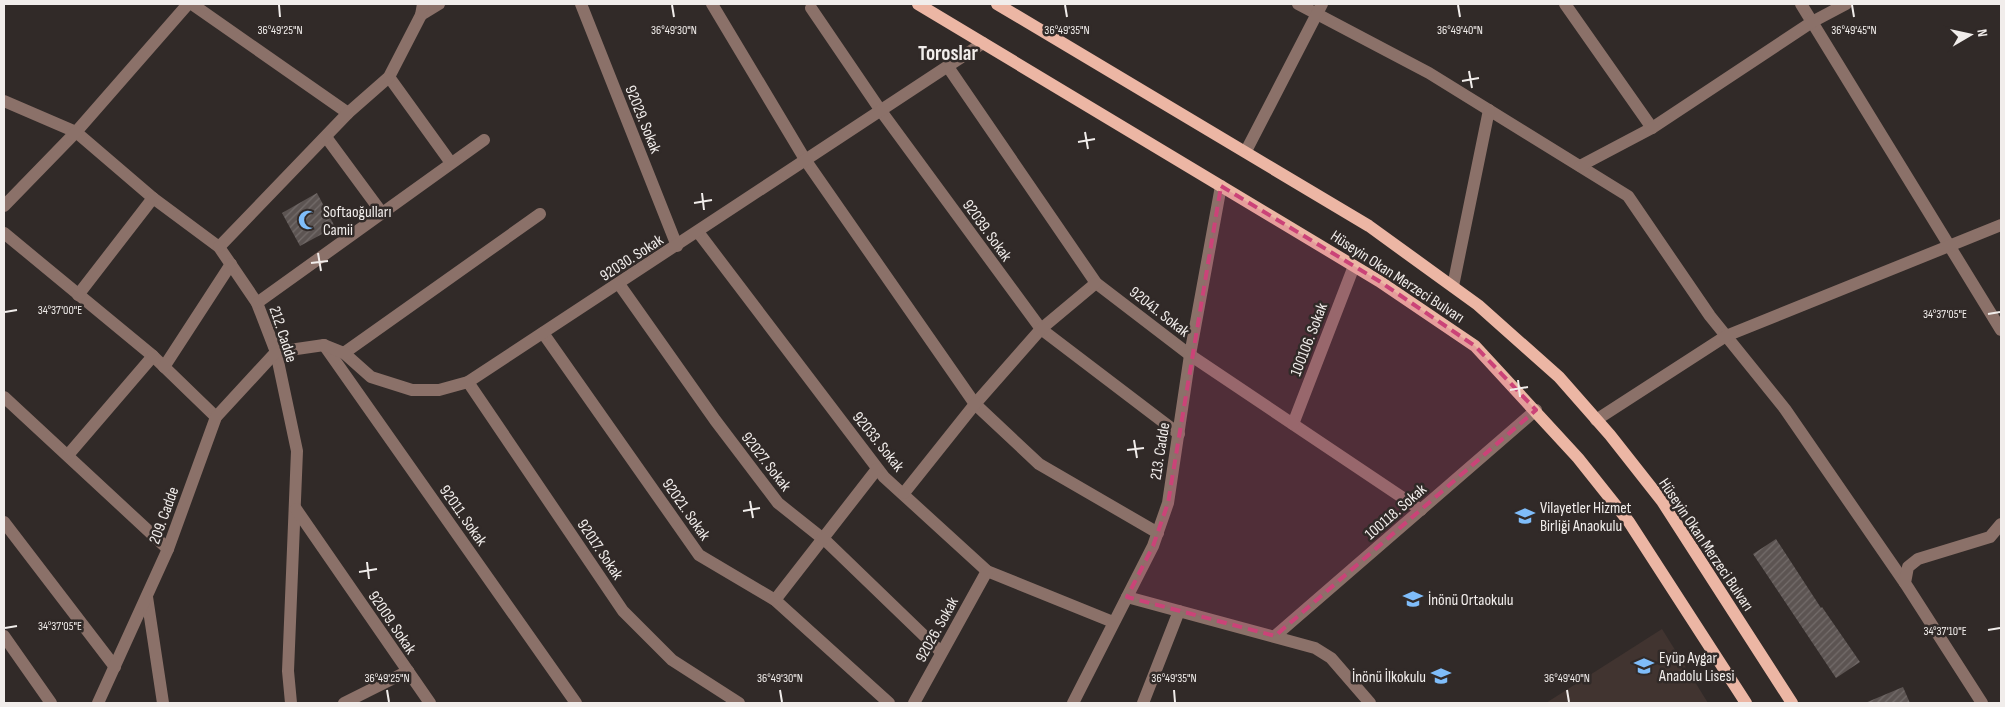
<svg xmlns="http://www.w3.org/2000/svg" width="2005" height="707" viewBox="0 0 2005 707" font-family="'Sofia Sans Condensed',sans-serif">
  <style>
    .built { fill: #413430 }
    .building { fill: url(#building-hatch) }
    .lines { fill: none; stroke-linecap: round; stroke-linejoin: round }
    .minor { stroke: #8b7169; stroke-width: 12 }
    .major { stroke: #ecb6a4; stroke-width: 12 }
    .marked { fill: #cb4378; fill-opacity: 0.2; stroke: #cb4378; stroke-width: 4; stroke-dasharray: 10 6; stroke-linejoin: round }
    .ticks { fill: none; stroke: #f1edeb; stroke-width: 2 }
    .labels { text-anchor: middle; stroke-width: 5; stroke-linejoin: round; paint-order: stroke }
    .street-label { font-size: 16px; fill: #f1edeb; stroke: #312a28 }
    .poi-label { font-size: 16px; fill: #f1edeb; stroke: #312a28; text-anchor: start }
    .district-label { font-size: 21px; font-weight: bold; fill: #f1edeb; stroke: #312a28 }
    .ticks-label { font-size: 12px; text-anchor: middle; fill: #f1edeb; stroke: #312a28; stroke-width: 5; stroke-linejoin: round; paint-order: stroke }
  </style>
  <defs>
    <pattern id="building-hatch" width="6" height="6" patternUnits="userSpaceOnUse" patternTransform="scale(1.25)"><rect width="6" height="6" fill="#5c5452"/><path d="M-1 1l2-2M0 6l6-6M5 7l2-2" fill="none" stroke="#746d6b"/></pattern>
  </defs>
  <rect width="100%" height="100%" fill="#312a28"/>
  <!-- built -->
  <path class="built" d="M1662,629L1708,703H1546Z"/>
  <!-- building -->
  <g class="building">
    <path d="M317,193L335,227L300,246L282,213Z"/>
    <path d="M1776,539L1821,608L1822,607L1860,662L1836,678L1753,554Z"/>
    <path d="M1903,687L1910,703H1865Z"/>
  </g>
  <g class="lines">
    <!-- minor -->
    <g class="minor">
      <path d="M192,4L348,113"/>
      <path d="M581,4L677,246"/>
      <path d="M712,4L806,161L975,404L1039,464L1158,533"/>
      <path d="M1298,4L1429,73L1628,196L1710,316L1785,409L1905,583"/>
      <path d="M1565,4L1652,128"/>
      <path d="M1801,4L2001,330"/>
      <path d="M811,8L881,111L1041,329L1179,434"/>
      <path d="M421,15L439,4"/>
      <path d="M948,67L1096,283L1190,355L1421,510"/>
      <path d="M389,77L451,163"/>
      <path d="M4,101L76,132L153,198L219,247L257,303L276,352L297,451L288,671L291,703"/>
      <path d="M326,137L382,213"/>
      <path d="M1246,151L1322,4"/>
      <path d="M1580,166L1652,128L1812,22L1846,4"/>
      <path d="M4,206L76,132L188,4"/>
      <path d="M698,232L884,477L987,571L1113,622"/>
      <path d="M4,233L153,356L216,417"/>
      <path d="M219,247L348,113L389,77L421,15L423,4"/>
      <path d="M619,284L715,420L778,503L827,542L941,652"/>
      <path d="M1453,286L1489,110"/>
      <path d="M78,295L153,198"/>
      <path d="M257,303L484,140"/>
      <path d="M543,333L699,555L775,600L889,703"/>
      <path d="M324,345L576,703"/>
      <path d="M344,353L540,214"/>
      <path d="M164,367L231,264"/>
      <path d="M468,382L623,611L672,660L739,703"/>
      <path d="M4,397L168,549"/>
      <path d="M1596,420L1726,336L2001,225"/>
      <path d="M1293,424L1354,266"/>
      <path d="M68,455L153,356"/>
      <path d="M904,493L975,404L1041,329L1096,283"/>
      <path d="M296,509L430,703"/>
      <path d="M4,522L115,667"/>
      <path d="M147,597L163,703"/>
      <path d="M1127,597L1315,648L1331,658L1370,703"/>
      <path d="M775,600L877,469"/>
      <path d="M4,636L51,703"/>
      <path d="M1275,636L1536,410"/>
      <path d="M98,703L168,549L216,417L276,352L324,345L344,353L371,377L412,390H439L468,382L983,43"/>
      <path d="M344,703L408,671"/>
      <path d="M914,703L987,571"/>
      <path d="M1073,703L1153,546L1168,503L1190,355L1221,186"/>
      <path d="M1143,703L1179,611"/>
      <path d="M1982,703L1905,583L1908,567L1918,559L1990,537L2001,524"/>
    </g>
    <!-- major -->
    <g class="major">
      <path d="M918,4L1379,281L1475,346L1578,458L1629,522L1746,703"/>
      <path d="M997,4L1369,226L1478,305L1559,377L1610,435L1662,501L1792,703"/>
    </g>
  </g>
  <!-- marked area -->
  <path class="marked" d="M1221,186L1379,281L1475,346L1536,410L1275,636L1127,597L1153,546L1168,503Z"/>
  <!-- ticks -->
  <path class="ticks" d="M279,5L280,17M672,5L674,17M1065,5L1067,17M1458,5L1460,17M1852,5L1854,17M1469,71L1472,88M1462,81L1479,78M1085,132L1088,149M1078,142L1095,139M702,193L704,210M694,203L712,200M318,253L321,271M311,263L328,261M5,312L17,310M1988,314L2000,312M1518,380L1520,397M1510,390L1528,387M1134,440L1137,458M1127,450L1144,448M750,501L753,518M743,511L760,508M367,562L369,579M359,572L377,569M5,628L17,626M1988,630L2000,628M387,690L389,702M780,690L782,702M1174,690L1175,702M1567,690L1569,702"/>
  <!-- icons -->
  <defs>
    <symbol id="mosque-bare" viewBox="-9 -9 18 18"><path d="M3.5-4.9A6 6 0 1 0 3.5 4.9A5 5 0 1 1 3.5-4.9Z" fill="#7fbdfa" stroke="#312a28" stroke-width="2.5" paint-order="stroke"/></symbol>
    <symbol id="school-bare" viewBox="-9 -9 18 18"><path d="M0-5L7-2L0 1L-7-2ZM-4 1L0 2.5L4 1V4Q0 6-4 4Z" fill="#7fbdfa" stroke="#312a28" stroke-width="2.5" paint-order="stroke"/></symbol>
  </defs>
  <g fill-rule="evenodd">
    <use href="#mosque-bare" x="294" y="206" width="28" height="28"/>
    <use href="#school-bare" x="1511" y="502" width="28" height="28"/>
    <use href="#school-bare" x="1399" y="585" width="28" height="28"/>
    <use href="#school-bare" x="1630" y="652" width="28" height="28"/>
    <use href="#school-bare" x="1427" y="662" width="28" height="28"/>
  </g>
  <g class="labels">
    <!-- street labels -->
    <g class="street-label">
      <text transform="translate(644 119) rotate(68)" y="6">92029. Sokak</text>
      <text transform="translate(988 230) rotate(54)" y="6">92039. Sokak</text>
      <text transform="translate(631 257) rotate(-33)" y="6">92030. Sokak</text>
      <text transform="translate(1398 276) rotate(33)" y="6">Hüseyin Okan Merzeci Bulvarı</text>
      <text transform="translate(1160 311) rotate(38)" y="6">92041. Sokak</text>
      <text transform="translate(284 334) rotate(72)" y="6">212. Cadde</text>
      <text transform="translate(1308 339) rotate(-69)" y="6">100106. Sokak</text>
      <text transform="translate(879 441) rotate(51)" y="6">92033. Sokak</text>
      <text transform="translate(1159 451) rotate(-81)" y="6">213. Cadde</text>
      <text transform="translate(767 461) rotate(52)" y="6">92027. Sokak</text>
      <text transform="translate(687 509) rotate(55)" y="6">92021. Sokak</text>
      <text transform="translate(1395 511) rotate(-41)" y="6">100118. Sokak</text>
      <text transform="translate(163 515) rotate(-70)" y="6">209. Cadde</text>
      <text transform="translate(464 515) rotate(55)" y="6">92011. Sokak</text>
      <text transform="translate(1707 544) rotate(56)" y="6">Hüseyin Okan Merzeci Bulvarı</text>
      <text transform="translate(601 549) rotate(56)" y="6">92017. Sokak</text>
      <text transform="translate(393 622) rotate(56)" y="6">92009. Sokak</text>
      <text transform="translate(936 629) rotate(-61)" y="6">92026. Sokak</text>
    </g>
    <!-- poi labels -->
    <g class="poi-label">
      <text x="323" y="217">Softaoğulları<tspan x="323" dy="18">Camii</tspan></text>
      <text x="1540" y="513">Vilayetler Hizmet<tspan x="1540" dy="18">Birliği Anaokulu</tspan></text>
      <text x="1428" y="605">İnönü Ortaokulu</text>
      <text x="1659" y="663">Eyüp Aygar<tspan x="1659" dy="18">Anadolu Lisesi</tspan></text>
      <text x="1426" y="682" text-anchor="end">İnönü İlkokulu</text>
    </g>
    <!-- district labels -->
    <g class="district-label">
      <text x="948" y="60">Toroslar</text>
    </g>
  </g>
  <g class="ticks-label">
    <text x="280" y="34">36°49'25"N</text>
    <text x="674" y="34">36°49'30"N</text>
    <text x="1067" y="34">36°49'35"N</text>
    <text x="1460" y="34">36°49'40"N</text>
    <text x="1854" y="34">36°49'45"N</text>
    <text x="60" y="314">34°37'00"E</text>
    <text x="1945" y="318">34°37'05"E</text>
    <text x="60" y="630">34°37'05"E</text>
    <text x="1945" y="635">34°37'10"E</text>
    <text x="387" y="682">36°49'25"N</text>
    <text x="780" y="682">36°49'30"N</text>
    <text x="1174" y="682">36°49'35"N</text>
    <text x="1567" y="682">36°49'40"N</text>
  </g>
  <!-- border -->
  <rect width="2005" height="707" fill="none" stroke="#f1edeb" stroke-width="10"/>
  <!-- north arrow -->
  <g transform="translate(1970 35) rotate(81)" stroke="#312a28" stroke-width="4" paint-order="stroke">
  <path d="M0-4L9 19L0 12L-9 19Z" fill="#f1edeb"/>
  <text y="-8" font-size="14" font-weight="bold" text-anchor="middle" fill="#f1edeb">N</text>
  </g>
</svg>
